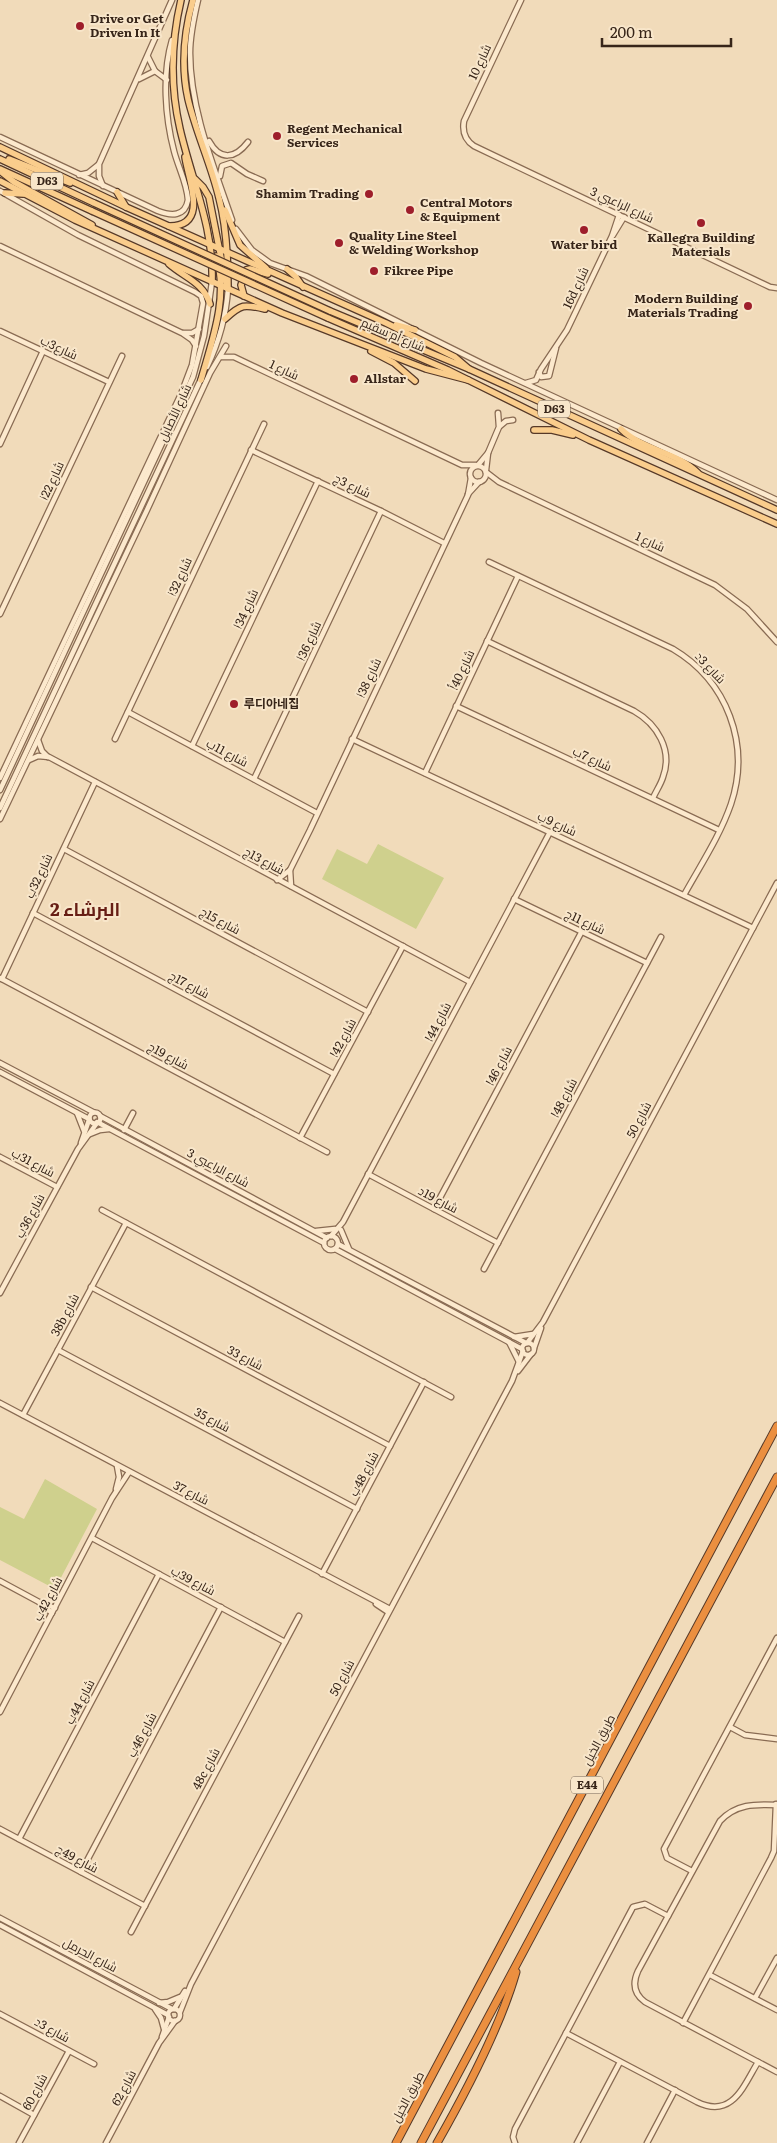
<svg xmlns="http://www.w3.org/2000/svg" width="777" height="2143" viewBox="0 0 777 2143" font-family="Literata,Cairo,'Noto Sans KR',serif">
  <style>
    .green { fill: #cfd08d }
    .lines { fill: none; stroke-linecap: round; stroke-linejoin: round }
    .minor-casing { stroke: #896b53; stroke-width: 7 }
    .major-casing { stroke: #563928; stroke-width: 8 }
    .highway-casing { stroke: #563928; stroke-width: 9 }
    .minor { stroke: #fce9cd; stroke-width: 4.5 }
    .major { stroke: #facd8c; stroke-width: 5.5 }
    .highway { stroke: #eb8f40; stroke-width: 7 }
    .major-bridge-casing { stroke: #563928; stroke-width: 8; stroke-linecap: butt }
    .major-bridge { stroke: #facd8c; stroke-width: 5.5 }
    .poi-dot { fill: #9e1e2b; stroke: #f8e6ca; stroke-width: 2 }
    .labels { text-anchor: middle; stroke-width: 4; stroke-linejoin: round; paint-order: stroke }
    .shield { fill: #f8e6ca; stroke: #715f4e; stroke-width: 1 }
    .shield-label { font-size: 11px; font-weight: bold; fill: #372519 }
    .poi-label { font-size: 12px; font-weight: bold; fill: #372519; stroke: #f8e6ca; text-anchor: start }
    .street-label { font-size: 12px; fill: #372519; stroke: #f8e6ca }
    .district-label { font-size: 18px; font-weight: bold; fill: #671e15; stroke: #f8e6ca }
  </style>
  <rect width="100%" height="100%" fill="#f1dbba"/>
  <!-- green -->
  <g class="green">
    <path d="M378,844L444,878L416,929L322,879L337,849L367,864Z"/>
    <path d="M45,1479L97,1509L55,1589L0,1560V1507L24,1519Z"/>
  </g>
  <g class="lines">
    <defs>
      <g id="minor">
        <path d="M198,0C194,17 190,35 190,53C190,109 214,167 232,220"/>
        <path d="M521,0L464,121C462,132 465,140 474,146L770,287L777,288"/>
        <path d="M148,57L155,71"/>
        <path d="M139,79L155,71L167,80"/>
        <path d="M0,137L158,211C171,216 185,217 188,200C187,183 178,167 174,151C165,117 162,74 172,40"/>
        <path d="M209,141C220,161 235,159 248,142"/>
        <path d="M79,175L88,173L98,165"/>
        <path d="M220,176L222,166L231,163L247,174L263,181"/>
        <path d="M103,186L99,176V164L172,0"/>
        <path d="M0,191L78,235L195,292L201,296L203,303L192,365L181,394L0,778"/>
        <path d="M236,229L252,250L270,263L306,276L481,363L777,500"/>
        <path d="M613,235L624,217"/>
        <path d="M0,246L182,333L192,340L196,346"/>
        <path d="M0,331L109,382"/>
        <path d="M183,333H192L199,329"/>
        <path d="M221,357H234L462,465H476"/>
        <path d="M207,367C219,342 226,318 228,289"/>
        <path d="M539,372L541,377L549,376L556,348"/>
        <path d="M526,383L536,380L541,369L567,330L612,236L619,215"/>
        <path d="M500,426L506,421L513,420"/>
        <path d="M0,444L43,351"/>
        <path d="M251,450L381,511L444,543"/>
        <path d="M478,465L488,453"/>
        <circle cx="478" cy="474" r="8"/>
        <path d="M486,470L488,453L499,427L498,413"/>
        <path d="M486,472L499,482L715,585L747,609L777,642"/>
        <path d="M468,494L479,482"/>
        <path d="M489,562L673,649C727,681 751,744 731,804C720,836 700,866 684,895"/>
        <path d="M0,614L122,356"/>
        <path d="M487,641L634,711C657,724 673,750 663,777C661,784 656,791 653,798"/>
        <path d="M456,706L719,830"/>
        <path d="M128,712L317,813"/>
        <path d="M115,739L264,424"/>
        <path d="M352,739L753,928"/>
        <path d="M38,740L42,751L48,757"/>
        <path d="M192,746L318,481"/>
        <path d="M29,760L38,756L49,757L470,982"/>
        <path d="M425,773L518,576"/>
        <path d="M254,779L381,511"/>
        <path d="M0,790L193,377L204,336L212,282"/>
        <path d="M0,808L201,379"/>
        <path d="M0,819L147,510L210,373L226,346"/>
        <path d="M64,849L368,1012"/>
        <path d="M290,870L291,886"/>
        <path d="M277,880L290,870L310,830L468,495L471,478"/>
        <path d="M514,899L647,963"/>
        <path d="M33,913L334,1074"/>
        <path d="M0,978L327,1152"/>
        <path d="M2,979L95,782"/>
        <path d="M0,1063L93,1112"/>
        <path d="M0,1072L89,1119"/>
        <circle cx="95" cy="1118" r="5.5"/>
        <path d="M77,1113L84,1131"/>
        <path d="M100,1116L327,1238"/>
        <path d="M97,1122L324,1243"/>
        <path d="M124,1130L133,1113"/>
        <path d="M90,1134L100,1130L109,1129"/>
        <path d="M300,1138L403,946"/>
        <path d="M81,1143L89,1120"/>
        <path d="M0,1157L57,1187"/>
        <path d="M368,1174L498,1243"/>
        <path d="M434,1209L582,931"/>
        <path d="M102,1210L451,1397"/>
        <path d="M341,1230L349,1249"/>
        <path d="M316,1231L335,1229"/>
        <path d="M331,1236L343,1222L550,832"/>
        <circle cx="331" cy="1243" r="7"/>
        <path d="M338,1244L526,1343"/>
        <path d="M335,1249L522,1349"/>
        <path d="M484,1269L661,937"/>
        <path d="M91,1287L390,1446"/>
        <path d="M0,1293L78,1149L97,1123"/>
        <path d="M514,1337L533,1334"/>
        <path d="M509,1342L519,1362"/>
        <path d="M527,1343L543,1322L777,883"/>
        <circle cx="528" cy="1349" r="6"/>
        <path d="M534,1348L541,1328"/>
        <path d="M58,1350L357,1509"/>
        <path d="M518,1371L531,1354"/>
        <path d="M0,1403L390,1609"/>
        <path d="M23,1415L126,1223"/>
        <path d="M116,1489L119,1477L117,1466"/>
        <path d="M92,1538L285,1642"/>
        <path d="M322,1574L424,1382"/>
        <path d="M0,1581L39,1602L55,1608"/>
        <path d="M40,1603L52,1613"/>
        <path d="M376,1604L388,1612"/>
        <path d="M0,1712L112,1498L129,1472"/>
        <path d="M730,1727L745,1735L777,1739"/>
        <path d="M777,1805C754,1804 736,1804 720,1821L638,1971C632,1984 634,1994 645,2002L777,2072"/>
        <path d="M0,1829L145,1906"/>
        <path d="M19,1839L159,1574"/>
        <path d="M692,1871L667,1858L664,1849L777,1638"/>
        <path d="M81,1872L221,1607"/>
        <path d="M0,1918L172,2009"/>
        <path d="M0,1925L168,2015"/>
        <path d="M131,1932L299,1616"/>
        <path d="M710,1975L777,2010"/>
        <path d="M755,1998L777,1958"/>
        <path d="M159,2003L168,2002L180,1997"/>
        <circle cx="174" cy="2015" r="6"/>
        <path d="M155,2009L161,2018L164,2029"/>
        <path d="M174,2009L185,1991"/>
        <path d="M180,2012L191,1984L512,1381L523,1351"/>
        <path d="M0,2014L94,2064"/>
        <path d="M683,2023L771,1858L774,1851L776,1804"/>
        <path d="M566,2033L697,2102C732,2119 743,2087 758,2062"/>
        <path d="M162,2037L169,2017"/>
        <path d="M0,2096L34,2115"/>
        <path d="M19,2143L69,2051"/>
        <path d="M106,2143L159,2043L175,2021"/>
        <path d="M515,2143L513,2137L515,2129L633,1907L645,1904L668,1916"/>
        <path d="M577,2143L620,2062"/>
        <path d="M647,2143L675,2090"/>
      </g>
      <g id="major">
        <path d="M181,0C171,43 170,86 180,129C192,181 214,228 212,282"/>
        <path d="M193,0C184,32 181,67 188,99C196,133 211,164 219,198C227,228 228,259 228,289"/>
        <path d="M0,147L126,207L386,323L455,357L469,369"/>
        <path d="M0,159L94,203"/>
        <path d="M9,159L70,183"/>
        <path d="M0,169L92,211"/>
        <path d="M0,171L14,182L92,225"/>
        <path d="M195,179L203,187L209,197L226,283"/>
        <path d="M0,181L75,220L282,313L426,369L468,380"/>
        <path d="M117,192L126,207"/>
        <path d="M5,193L23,194"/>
        <path d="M225,210L240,245L266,268"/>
        <path d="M169,226C210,227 188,179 185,157"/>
        <path d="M169,264C185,278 203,282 210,304"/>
        <path d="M287,269L296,277L303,287"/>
        <path d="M244,296L241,285L246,270L250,269L268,274"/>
        <path d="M330,311L469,369L777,510"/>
        <path d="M328,318L448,370L589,440L777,524"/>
        <path d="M225,319C241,304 244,304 265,309"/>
        <path d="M396,325L415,330"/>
        <path d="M371,351L394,363L415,381"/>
        <path d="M201,380C212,341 229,296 216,256"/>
        <path d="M621,429C642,450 677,452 698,473"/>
        <path d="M534,430H552L573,435"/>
      </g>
      <g id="highway">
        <path d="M396,2143L777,1426"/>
        <path d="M421,2143L777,1477"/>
        <path d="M437,2143C466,2092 500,2028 516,1972"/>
      </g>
    </defs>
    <!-- minor casing -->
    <use href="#minor" class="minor-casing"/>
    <!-- major casing -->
    <use href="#major" class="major-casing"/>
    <!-- highway casing -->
    <use href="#highway" class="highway-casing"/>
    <!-- minor -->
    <use href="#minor" class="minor"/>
    <!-- major -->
    <use href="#major" class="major"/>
    <!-- highway -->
    <use href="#highway" class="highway"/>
    <defs>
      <g id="major-bridge">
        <path d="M94,203L330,311"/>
        <path d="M92,211L328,318"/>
      </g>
    </defs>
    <!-- major-bridge casing -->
    <use href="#major-bridge" class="major-bridge-casing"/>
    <!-- major-bridge -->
    <use href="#major-bridge" class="major-bridge"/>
  </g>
  <!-- markers -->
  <g class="poi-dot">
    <circle cx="80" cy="26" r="5"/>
    <circle cx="277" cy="136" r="5"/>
    <circle cx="369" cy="194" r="5"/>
    <circle cx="410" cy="210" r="5"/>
    <circle cx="701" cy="223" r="5"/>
    <circle cx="584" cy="230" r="5"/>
    <circle cx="339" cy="243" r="5"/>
    <circle cx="374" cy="271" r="5"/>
    <circle cx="748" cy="306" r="5"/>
    <circle cx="354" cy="379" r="5"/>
    <circle cx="234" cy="704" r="5"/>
  </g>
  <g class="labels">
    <!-- shield labels -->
    <g class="shield">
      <rect x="31" y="172.5" width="32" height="17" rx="4"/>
      <rect x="538" y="400.5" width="32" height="17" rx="4"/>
      <rect x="571" y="1776.5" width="32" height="17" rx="4"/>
    </g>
    <g class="shield-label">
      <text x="47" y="185">D63</text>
      <text x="554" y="413">D63</text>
      <text x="587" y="1789">E44</text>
    </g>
    <!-- poi labels -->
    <g class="poi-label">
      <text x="90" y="23">Drive or Get<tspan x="90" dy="14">Driven In It</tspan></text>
      <text x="287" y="133">Regent Mechanical<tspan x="287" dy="14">Services</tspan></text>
      <text x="359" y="198" text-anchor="end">Shamim Trading</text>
      <text x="420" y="207">Central Motors<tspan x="420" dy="14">&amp; Equipment</tspan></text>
      <text x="349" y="240">Quality Line Steel<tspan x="349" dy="14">&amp; Welding Workshop</tspan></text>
      <text x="701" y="242" text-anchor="middle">Kallegra Building<tspan x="701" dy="14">Materials</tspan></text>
      <text x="584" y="249" text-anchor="middle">Water bird</text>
      <text x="384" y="275">Fikree Pipe</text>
      <text x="738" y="303" text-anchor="end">Modern Building<tspan x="738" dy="14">Materials Trading</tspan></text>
      <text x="364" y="383">Allstar</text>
      <text x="244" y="708">루디아네집</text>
    </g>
    <!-- street labels -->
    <g class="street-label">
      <text transform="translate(480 62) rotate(-65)" y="4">شارع 10</text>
      <text transform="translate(622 205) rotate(25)" y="4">شارع الراعبي 3</text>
      <text transform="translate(576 288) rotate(-65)" y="4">16d شارع</text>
      <text transform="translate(393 335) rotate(23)" y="4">شارع أم سقيم</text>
      <text transform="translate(59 348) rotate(25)" y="4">شارع3ب</text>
      <text transform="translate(284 370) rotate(25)" y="4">شارع 1</text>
      <text transform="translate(175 413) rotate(-65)" y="4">شارع الأصايل</text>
      <text transform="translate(52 481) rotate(-65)" y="4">شارع 22ا</text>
      <text transform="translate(352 486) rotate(26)" y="4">شارع 3ج</text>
      <text transform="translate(650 542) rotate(25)" y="4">شارع 1</text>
      <text transform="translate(180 577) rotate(-65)" y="4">شارع 32ا</text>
      <text transform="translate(246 609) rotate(-65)" y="4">شارع 34ا</text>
      <text transform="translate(309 641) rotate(-65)" y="4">شارع 36ا</text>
      <text transform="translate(710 668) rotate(47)" y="4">شارع 3د</text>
      <text transform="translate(462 670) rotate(-65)" y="4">شارع 40أ</text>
      <text transform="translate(369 678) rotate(-65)" y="4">شارع 38ا</text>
      <text transform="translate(227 753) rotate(28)" y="4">شارع 11ب</text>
      <text transform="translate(592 759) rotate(25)" y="4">شارع 7ب</text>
      <text transform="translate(557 824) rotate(25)" y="4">شارع 9ب</text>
      <text transform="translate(264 861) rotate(28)" y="4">شارع 13ج</text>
      <text transform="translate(39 876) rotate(-65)" y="4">شارع 32ب</text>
      <text transform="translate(220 921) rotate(28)" y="4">شارع 15ج</text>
      <text transform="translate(585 922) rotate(25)" y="4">شارع 11ج</text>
      <text transform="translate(189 985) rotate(28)" y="4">شارع 17ج</text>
      <text transform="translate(438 1022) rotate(-62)" y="4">شارع 44ا</text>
      <text transform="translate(343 1038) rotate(-62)" y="4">شارع 42ا</text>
      <text transform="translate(168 1056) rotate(28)" y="4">شارع 19ج</text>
      <text transform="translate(499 1066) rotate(-62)" y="4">شارع 46ا</text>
      <text transform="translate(564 1098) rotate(-62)" y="4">شارع 48ا</text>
      <text transform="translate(639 1120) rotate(-62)" y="4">شارع 50</text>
      <text transform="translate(33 1163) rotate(28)" y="4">شارع 31ب</text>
      <text transform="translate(218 1168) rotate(28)" y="4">شارع الراعبي 3</text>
      <text transform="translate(438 1200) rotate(28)" y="4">شارع 19د</text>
      <text transform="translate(30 1216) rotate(-62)" y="4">شارع 36ب</text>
      <text transform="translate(65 1315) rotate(-62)" y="4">38b شارع</text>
      <text transform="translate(245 1358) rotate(28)" y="4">شارع 33</text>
      <text transform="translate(212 1420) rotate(28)" y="4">شارع 35</text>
      <text transform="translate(364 1474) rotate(-62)" y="4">شارع 48ب</text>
      <text transform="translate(191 1493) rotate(27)" y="4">شارع 37</text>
      <text transform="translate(193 1581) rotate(28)" y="4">شارع 39ب</text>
      <text transform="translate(48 1599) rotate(-62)" y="4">شارع 42ب</text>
      <text transform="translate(342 1678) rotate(-62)" y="4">شارع 50</text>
      <text transform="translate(80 1702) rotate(-62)" y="4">شارع 44ب</text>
      <text transform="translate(142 1735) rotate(-62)" y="4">شارع 46ب</text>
      <text transform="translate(599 1740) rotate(-62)" y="4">طريق الخيل</text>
      <text transform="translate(206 1769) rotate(-62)" y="4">48c شارع</text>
      <text transform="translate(77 1859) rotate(28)" y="4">شارع 49ج</text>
      <text transform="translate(90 1955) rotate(28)" y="4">شارع الحرمل</text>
      <text transform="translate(52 2030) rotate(29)" y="4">شارع 3د</text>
      <text transform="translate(124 2088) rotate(-62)" y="4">شارع 62</text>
      <text transform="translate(35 2092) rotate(-62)" y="4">شارع 60</text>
      <text transform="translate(408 2097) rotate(-62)" y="4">طريق الخيل</text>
    </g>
    <!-- district labels -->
    <g class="district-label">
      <text x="85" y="916">البرشاء 2</text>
    </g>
  </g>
  <!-- scale -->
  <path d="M602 38v8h129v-8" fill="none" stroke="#372519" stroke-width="2.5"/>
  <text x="610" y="38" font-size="15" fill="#372519" stroke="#f8e6ca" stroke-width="4" paint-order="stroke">200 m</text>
</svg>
